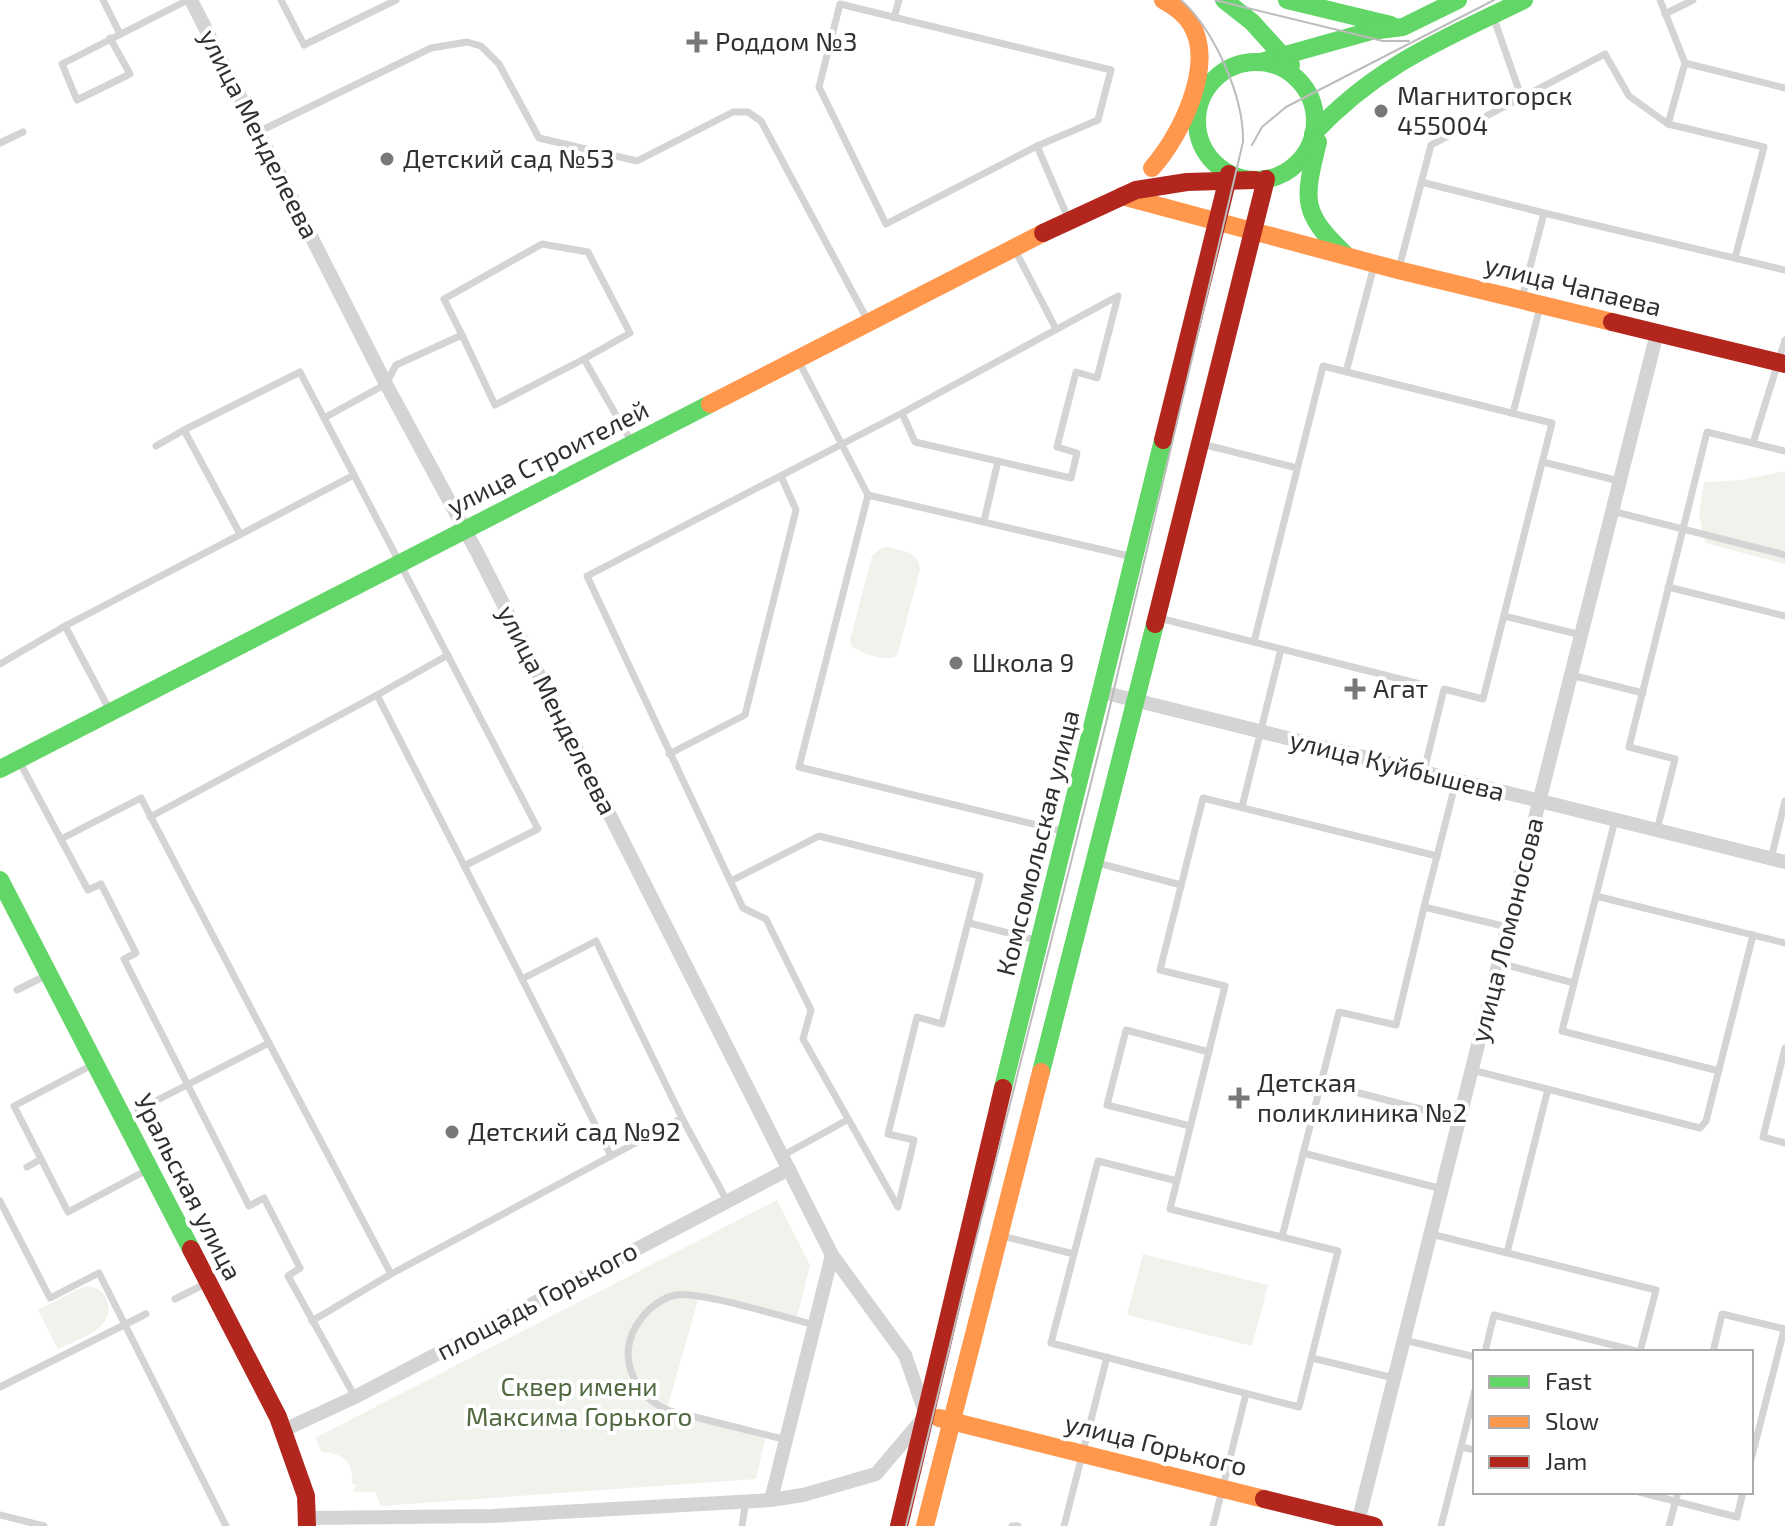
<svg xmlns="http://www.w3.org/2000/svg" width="1785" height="1526" viewBox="0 0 1785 1526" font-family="'Exo 2',sans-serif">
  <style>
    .green { fill: #eff3ec }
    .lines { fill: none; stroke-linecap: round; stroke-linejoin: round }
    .lane { stroke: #d4d4d4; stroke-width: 7 }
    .street { stroke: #d4d4d4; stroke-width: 14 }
    .fast { stroke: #63d668; stroke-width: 18 }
    .slow { stroke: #ff974d; stroke-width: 18 }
    .jam { stroke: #b3261e; stroke-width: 18 }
    .tram { stroke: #bcbcbc; stroke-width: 2 }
    .poi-dot { fill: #787878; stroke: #fff; stroke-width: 3 }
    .labels { text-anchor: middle; stroke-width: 8; stroke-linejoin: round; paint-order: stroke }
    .poi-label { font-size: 26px; fill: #303030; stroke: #fff; text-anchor: start }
    .street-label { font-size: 26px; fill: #303030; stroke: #fff }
    .park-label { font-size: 26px; fill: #506941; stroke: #fff }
  </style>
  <rect width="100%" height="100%" fill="#fff"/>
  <!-- green -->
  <g class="green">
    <path d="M1785,471V564L1705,543L1699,514L1704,482L1742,480Z"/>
    <path d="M888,547C902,551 919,551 920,569L898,653L895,657C882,661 861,654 851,645L850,640L872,556L881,548Z"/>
    <path d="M777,1200L810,1265L796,1321L699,1297L667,1409L766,1435L756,1479L381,1506L375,1492H352L356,1485L352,1483C354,1462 342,1453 322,1452L315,1438Z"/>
    <path d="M1143,1254L1268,1285L1252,1346L1127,1315Z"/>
    <path d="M85,1286C95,1287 102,1289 106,1298C119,1328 77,1340 58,1349L38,1310Z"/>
  </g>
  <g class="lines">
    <!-- lane -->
    <g class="lane">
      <path d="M103,0L120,34"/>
      <path d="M281,0L304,45L396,0"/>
      <path d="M840,4L1111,70L1098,120L1037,146L886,224L819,87Z"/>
      <path d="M1665,14L1693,0"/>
      <path d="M894,18L899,0"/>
      <path d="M1494,19L1521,96"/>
      <path d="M110,38L130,74L77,100L62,64L188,0"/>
      <path d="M1685,63L1785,88"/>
      <path d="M1668,124L1764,147L1735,258"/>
      <path d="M258,132L431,48L467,42L481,46L499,64L539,138L637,161L733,112H748L761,121L868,321"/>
      <path d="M0,143L23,132"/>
      <path d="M1037,146L1068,218"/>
      <path d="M1421,182L1544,213"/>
      <path d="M1015,250L1056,329"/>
      <path d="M1399,268L1431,145L1605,54L1629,96L1668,124L1685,63L1660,0"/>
      <path d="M1522,298L1544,213L1785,270"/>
      <path d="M462,335L444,299L542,244L588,252L630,333L584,359L631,441"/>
      <path d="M799,362L868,495"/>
      <path d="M1346,372L1374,266"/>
      <path d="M1513,413L1540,307"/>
      <path d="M1753,443L1785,340"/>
      <path d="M1202,444L1297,468"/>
      <path d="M156,446L184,430"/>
      <path d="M1543,462L1619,481"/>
      <path d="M354,475L538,829L464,866"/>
      <path d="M1612,511L1785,555"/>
      <path d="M984,521L998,461"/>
      <path d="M240,534L184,430L300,372L324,418"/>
      <path d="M1668,587L1785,616"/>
      <path d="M1504,616L1581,635"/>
      <path d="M1159,618L1420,684"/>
      <path d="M65,626L354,475L324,418L386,384L396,365L462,335L495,405L584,359"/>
      <path d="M1254,642L1323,366L1552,423L1483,699L1444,689L1424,771"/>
      <path d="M0,664L65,626L109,709"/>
      <path d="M1571,675L1643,693"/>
      <path d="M377,695L448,655"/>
      <path d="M669,754L745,715L796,510L781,476"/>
      <path d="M19,761L88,890L101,884L136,953L124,959L249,1206L264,1198L300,1268L288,1276L355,1397"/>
      <path d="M1242,807L1281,649"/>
      <path d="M150,817L377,695L522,979L596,941L682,1118L727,1201"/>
      <path d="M1615,820L1596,896L1785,943"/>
      <path d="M1657,830L1675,759L1629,747L1707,432L1785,451"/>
      <path d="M1066,832L799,767L868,495L1133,557"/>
      <path d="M61,839L141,798L269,1043"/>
      <path d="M1437,856L1456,781"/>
      <path d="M1771,859L1785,801"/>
      <path d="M1098,863L1181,885"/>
      <path d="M731,881L819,836L980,876L942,1024L917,1017L888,1134L914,1140L898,1207L803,1039L811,1010L766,919L743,908L587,576L902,413L1118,296L1097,378L1076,372L1057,447L1077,453L1071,478L915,442L902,413"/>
      <path d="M1596,896L1562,1031L1719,1071"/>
      <path d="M1424,907L1437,856L1203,798L1160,970L1225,986L1170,1209L1282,1237L1339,1012L1396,1025L1424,907L1507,927"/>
      <path d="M969,923L1036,940"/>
      <path d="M1499,963L1574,983"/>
      <path d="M522,979L611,1156"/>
      <path d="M17,990L47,975"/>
      <path d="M1785,1048L1763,1137L1785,1143"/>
      <path d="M92,1065L14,1106L68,1212L147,1170"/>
      <path d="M1472,1070L1700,1128L1706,1121L1753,935"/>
      <path d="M1321,1083L1459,1119"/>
      <path d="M138,1110L269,1043L391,1274L312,1321"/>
      <path d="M1190,1126L1107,1105L1126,1030L1209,1052"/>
      <path d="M1303,1153L1442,1189"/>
      <path d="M782,1156L847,1120"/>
      <path d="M27,1167L41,1159"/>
      <path d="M1177,1181L1098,1161L1051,1343L1299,1407L1338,1251L1282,1237"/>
      <path d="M0,1201L50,1298L99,1273L226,1526"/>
      <path d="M1431,1234L1656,1290L1640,1352"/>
      <path d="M1002,1236L1074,1254"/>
      <path d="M1507,1253L1548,1089"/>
      <path d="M391,1274L682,1118"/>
      <path d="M175,1299L205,1284"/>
      <path d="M1404,1340L1475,1357"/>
      <path d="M1485,1352L1494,1315L1640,1352"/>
      <path d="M1713,1352L1722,1314L1785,1329"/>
      <path d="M1312,1358L1394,1378"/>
      <path d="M0,1387L146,1314"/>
      <path d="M1475,1390L1461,1447L1475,1450"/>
      <path d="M787,1440C759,1433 731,1426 703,1419C691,1416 678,1414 667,1410C638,1397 620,1364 632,1334C640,1316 656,1299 676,1295C700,1291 787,1318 815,1325"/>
      <path d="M1751,1460L1784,1330"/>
      <path d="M1639,1492L1737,1517L1743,1492"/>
      <path d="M0,1515L44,1526"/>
      <path d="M742,1526L746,1501"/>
      <path d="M1012,1526H1018"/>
      <path d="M1064,1526L1107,1357"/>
      <path d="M1213,1526L1246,1394"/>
      <path d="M1441,1526L1461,1447"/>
      <path d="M1669,1526L1678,1492"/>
    </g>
    <!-- street -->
    <g class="street">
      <path d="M191,0L386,384L478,554L832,1255L905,1355L926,1415L876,1474L803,1495L771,1500L492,1516L308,1518"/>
      <path d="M1102,692L1785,862"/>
      <path d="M284,1430L355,1397L789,1169"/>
      <path d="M771,1500L832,1255"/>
      <path d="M1357,1526L1657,333"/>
    </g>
    <!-- fast -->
    <g class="fast">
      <path d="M1224,0L1252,22L1291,65"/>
      <path d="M1287,0L1391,25"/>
      <path d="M1261,62L1371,31L1403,27L1458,0"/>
      <circle cx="1256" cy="121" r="59"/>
      <path d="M1313,134C1377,65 1442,40 1524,0"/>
      <path d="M1318,142C1304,199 1300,212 1345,254"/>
      <path d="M0,769L710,404"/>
      <path d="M0,880L191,1249"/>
      <path d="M1041,1072L1155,624"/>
      <path d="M1003,1088L1163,440"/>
    </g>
    <!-- slow -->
    <g class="slow">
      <path d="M1152,168C1180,137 1216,65 1191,24C1185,14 1174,6 1163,0"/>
      <path d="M1122,196L1398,270L1612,322"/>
      <path d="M710,404L1043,233"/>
      <path d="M939,1418L1264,1499"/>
      <path d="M925,1526L1041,1072"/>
    </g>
    <!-- jam -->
    <g class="jam">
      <path d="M1043,233L1136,190L1187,182L1255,180"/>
      <path d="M1612,322L1785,364"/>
      <path d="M1163,440L1229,174"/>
      <path d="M1155,624L1266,179"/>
      <path d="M191,1249L278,1417L306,1496L307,1526"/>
      <path d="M1264,1499L1374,1526"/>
      <path d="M899,1526L1003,1088"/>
    </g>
    <!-- tram -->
    <g class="tram">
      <path d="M1215,0L1383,41H1409"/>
      <path d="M1252,145L1262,127L1286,107L1494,0"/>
      <path d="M906,1526L965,1283L1107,719L1243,142C1244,97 1215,31 1181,0"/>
    </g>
  </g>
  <!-- markers -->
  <g class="poi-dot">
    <path d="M693 30h8v8h8v8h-8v8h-8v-8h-8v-8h8z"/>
    <circle cx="1381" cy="111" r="8"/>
    <circle cx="387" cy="159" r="8"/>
    <circle cx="956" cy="663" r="8"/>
    <path d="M1351 677h8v8h8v8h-8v8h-8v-8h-8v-8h8z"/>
    <path d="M1235 1086h8v8h8v8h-8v8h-8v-8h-8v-8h8z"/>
    <circle cx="452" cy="1132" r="8"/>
  </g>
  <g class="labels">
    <!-- poi labels -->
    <g class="poi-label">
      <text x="715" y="51">Роддом №3</text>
      <text x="1397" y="105">Магнитогорск<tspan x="1397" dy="30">455004</tspan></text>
      <text x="403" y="168">Детский сад №53</text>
      <text x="972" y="672">Школа 9</text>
      <text x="1373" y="698">Агат</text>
      <text x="1257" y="1092">Детская<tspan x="1257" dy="30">поликлиника №2</tspan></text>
      <text x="468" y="1141">Детский сад №92</text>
    </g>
    <!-- street labels -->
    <g class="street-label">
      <text transform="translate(259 134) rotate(63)" y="9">улица Менделеева</text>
      <text transform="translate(1573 286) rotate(14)" y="9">улица Чапаева</text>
      <text transform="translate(548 458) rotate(-27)" y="9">улица Строителей</text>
      <text transform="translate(557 710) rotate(63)" y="9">улица Менделеева</text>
      <text transform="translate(1397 766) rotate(14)" y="9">улица Куйбышева</text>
      <text transform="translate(1038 843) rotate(-76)" y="9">Комсомольская улица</text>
      <text transform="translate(1507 930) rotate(-76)" y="9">улица Ломоносова</text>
      <text transform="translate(188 1187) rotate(63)" y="9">Уральская улица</text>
      <text transform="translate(537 1301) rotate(-28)" y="9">площадь Горького</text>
      <text transform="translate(1156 1445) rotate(14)" y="9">улица Горького</text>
    </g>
    <!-- park labels -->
    <g class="park-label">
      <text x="579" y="1396">Сквер имени<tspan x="579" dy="30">Максима Горького</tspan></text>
    </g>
  </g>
  <!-- legend -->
  <rect x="1473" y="1350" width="280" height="144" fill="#ffffff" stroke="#acacac" stroke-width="2"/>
  <rect x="1489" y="1376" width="40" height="12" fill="#63d668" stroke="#acacac" stroke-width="2"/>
  <text x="1545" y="1390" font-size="24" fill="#303030">Fast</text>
  <rect x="1489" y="1416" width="40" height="12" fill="#ff974d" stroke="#acacac" stroke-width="2"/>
  <text x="1545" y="1430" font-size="24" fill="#303030">Slow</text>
  <rect x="1489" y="1456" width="40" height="12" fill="#b3261e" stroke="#acacac" stroke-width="2"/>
  <text x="1545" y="1470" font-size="24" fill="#303030">Jam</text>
</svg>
